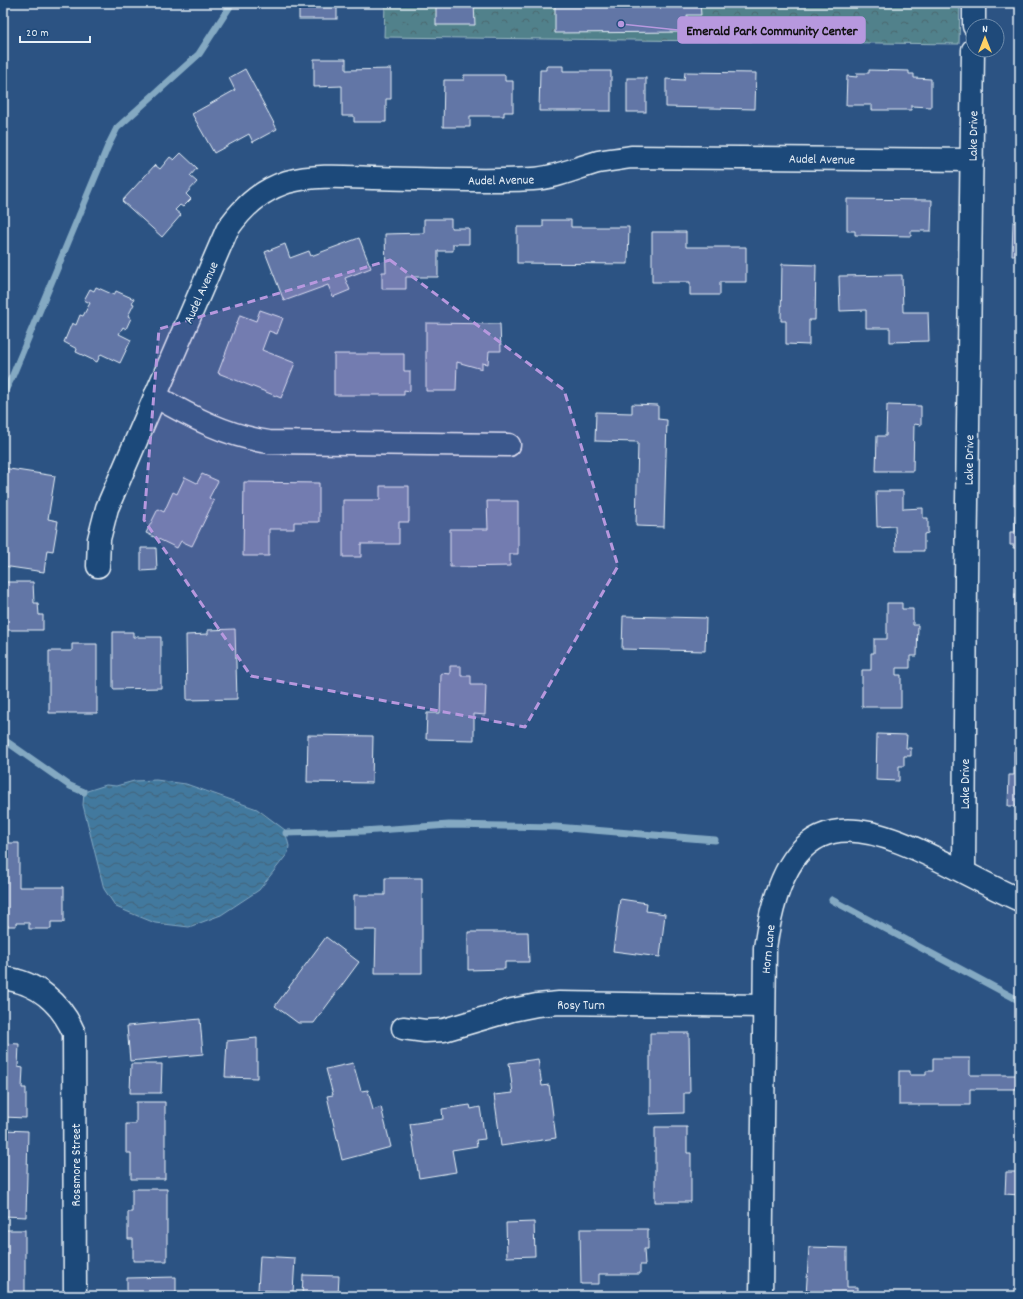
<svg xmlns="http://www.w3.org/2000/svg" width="1023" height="1299" viewBox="0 0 1023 1299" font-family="Dekko,sans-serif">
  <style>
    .forest { fill: url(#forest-crowns); stroke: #9cb9c2 }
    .water { fill: url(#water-waves); stroke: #84a9c2 }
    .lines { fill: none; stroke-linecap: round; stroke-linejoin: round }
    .stream { stroke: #84a9c2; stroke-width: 7 }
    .building { fill: #6276a6; stroke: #e8f1f8 }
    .street-casing { stroke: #e8f1f8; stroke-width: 25 }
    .secondary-casing { stroke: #e8f1f8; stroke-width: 25 }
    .street { stroke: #1f4a7a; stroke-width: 22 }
    .secondary { stroke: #1f4a7a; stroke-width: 22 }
    .marked { fill: #b798de; fill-opacity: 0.2; stroke: #b798de; stroke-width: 3; stroke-dasharray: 8 5; stroke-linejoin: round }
    .labels { text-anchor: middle; stroke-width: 3; stroke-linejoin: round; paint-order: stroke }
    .street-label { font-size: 13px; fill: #e8f1f8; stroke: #1f4a7a }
    .leader { fill: none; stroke: #b798de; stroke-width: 1.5 }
    .callout-dot { fill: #b798de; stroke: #1f4a7a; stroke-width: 1.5 }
    .callout { fill: #b798de; stroke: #b798de; stroke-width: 1.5 }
    .callout-label { font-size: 14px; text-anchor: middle; font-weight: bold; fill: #111 }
  </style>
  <defs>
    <pattern id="forest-crowns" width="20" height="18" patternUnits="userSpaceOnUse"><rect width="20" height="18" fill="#51818b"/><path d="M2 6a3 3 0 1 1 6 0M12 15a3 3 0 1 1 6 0" fill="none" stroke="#4c676e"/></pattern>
    <pattern id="water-waves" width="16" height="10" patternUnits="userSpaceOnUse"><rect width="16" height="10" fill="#42799e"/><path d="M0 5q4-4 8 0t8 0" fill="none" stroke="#446378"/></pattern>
  </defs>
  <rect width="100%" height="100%" fill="#2c5383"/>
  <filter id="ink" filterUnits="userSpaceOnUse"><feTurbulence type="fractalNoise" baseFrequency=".025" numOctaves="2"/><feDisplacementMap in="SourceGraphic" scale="8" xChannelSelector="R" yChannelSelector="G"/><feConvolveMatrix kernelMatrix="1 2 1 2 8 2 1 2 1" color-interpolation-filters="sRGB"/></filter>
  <g filter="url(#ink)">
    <!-- forest -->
    <path class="forest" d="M385,3H960L959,44L384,37Z"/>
    <!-- water -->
    <path class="water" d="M156,780L186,784L257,809L285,830L289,846L288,853L259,890L221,915L189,927L155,923L116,907L104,889L83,805L84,792L106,785L116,786L134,781Z"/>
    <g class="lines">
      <!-- stream -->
      <g class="stream">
        <path d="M3,394L12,377L108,146L117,128L199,54L232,3"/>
        <path d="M3,739L70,786L84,792"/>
        <path d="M286,833L363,831L449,825L556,827L715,840"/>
        <path d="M832,900L1020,1001"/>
      </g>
    </g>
    <!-- building -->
    <g class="building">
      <rect x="299" y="3" width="38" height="16"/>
      <path d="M436,3H474L475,25H436Z"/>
      <path d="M523,3H700L701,15H687L688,32L555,33V5H523Z"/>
      <path d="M314,59H346V70L391,69V99H386V122H354V116H342V86L314,87Z"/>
      <path d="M546,66H563V71H611V111H539L540,70H546Z"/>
      <path d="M245,69L277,129L253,142L249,134L214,153L192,114L235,90L229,78Z"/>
      <path d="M869,70L909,71V74H914V78L931,79V107L911,106V110H872V105H846L847,76L857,77V73H869Z"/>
      <path d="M685,72L756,73L755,109L666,107V79L684,80Z"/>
      <path d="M464,75H505V81H513V112H504V116H470V127H443L444,80H464Z"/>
      <rect x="627" y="78" width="19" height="34"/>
      <path d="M181,153L197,168L190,176L197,182L186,194L191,199L183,207L180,205L175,210L181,215L162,237L122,201L155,165L160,169L170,157L174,160Z"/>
      <path d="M847,199L932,200L931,231H911V236L855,235V231H847Z"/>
      <path d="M424,219H451V228H469V244H453V251H438V277H406V289H382V272H386L385,234L424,233Z"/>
      <path d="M543,220H571V227H629L628,264L517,263V227H543Z"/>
      <path d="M1013,222L1020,223V255H1012Z"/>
      <path d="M652,232H686V247H746V282H720V295H690V282H652Z"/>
      <path d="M359,238L371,268L345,278L350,290L333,297L328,285L284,301L265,252L285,244L290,258L309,251L311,256Z"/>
      <path d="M782,264L816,265L815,320H809V345L786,344V321H781Z"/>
      <path d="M902,275L903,312H928L929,341L890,342V328H866V310L840,311L839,276Z"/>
      <path d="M96,287L114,295L116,291L134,299L132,303L134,304L128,316L131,318L126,329L123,327L119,334L131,340L120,363L101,354L97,362L76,352L77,349L64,342L72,323L76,325L80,315L83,316L90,303L84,300L90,289L94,291Z"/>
      <path d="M260,310L283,318L277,334L269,331L262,350L295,363L281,398L218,373L240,315L256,321Z"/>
      <path d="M426,323L500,324L501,351H489L488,364L482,363V369L457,362L456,391H426Z"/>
      <path d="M334,354H404V371H410V391L404,390V395H334Z"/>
      <path d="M632,404L658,405V419L667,420L664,527L636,526L638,442L595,441L596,412L632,413Z"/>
      <path d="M887,405L921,406V425L914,424L913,471H876L877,436H886Z"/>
      <path d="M3,468L55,476L48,519L58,521L53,551L47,550L44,572L3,566Z"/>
      <path d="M202,474L218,481L209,498L214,501L192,546L181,541L177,548L146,533L158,509L164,512L173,492L177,494L185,477L197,483Z"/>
      <path d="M244,482L319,483V522H294V529H269V556H243Z"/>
      <path d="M380,486H409V522H399V544H361V557H343V500H380Z"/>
      <path d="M1014,486H1020V548H1013L1014,545H1010V532H1015V515H1019V505H1014Z"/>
      <path d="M876,491H903V509L923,508V518H928V533L924,534V551H896L895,526L877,527Z"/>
      <path d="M487,501H518V554H510V566L450,567V529H488Z"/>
      <path d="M141,548H156L157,570L141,571Z"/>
      <path d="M3,582H33L34,603H38L39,615H43V630H3Z"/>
      <rect x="1015" y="594" width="5" height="21"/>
      <path d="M887,603H902V609H913V625H918L917,656H910V668H896V675H901V707H862V670H871V653H874V639H887Z"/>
      <path d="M623,616L706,618L705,651L622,649Z"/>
      <path d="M235,629L237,699L187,700L186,635L208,634V630Z"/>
      <path d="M113,632H133V637H161V688L113,689Z"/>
      <path d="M72,644H97V713H49V651H72Z"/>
      <path d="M450,666H461V676H471V685H486L485,715L474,714V740L426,739L427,713H440L441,673L450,674Z"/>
      <path d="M877,734L907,735L906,748H911V756H904V766H899V781L876,780Z"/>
      <path d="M308,735L373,736L372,783L307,782Z"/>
      <path d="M1014,751H1020V806H1008L1009,775H1014Z"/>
      <path d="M3,843H19V887H64V922H51V929H29V923H16V926H3Z"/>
      <path d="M385,878H422V973H375L376,930H354V895H385Z"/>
      <path d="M620,899L647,903L646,911L665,914L660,957L613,951Z"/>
      <path d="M468,932H528L529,962H505V969L468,970Z"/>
      <path d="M326,937L359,962L314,1023H298L275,1006Z"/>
      <path d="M200,1019L203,1054L130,1061L127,1026Z"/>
      <path d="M650,1033H689L690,1093H684V1113L650,1114Z"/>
      <path d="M257,1038V1078L225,1077L227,1041Z"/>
      <path d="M3,1043L19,1044L18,1067L23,1068L22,1088H26V1118L3,1117Z"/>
      <path d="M933,1058H970V1075H1017V1089H970V1105H899V1071H910V1075H926V1071H933Z"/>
      <path d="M538,1059L542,1086L549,1085L556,1138L501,1146L494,1095L513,1093L509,1063Z"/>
      <path d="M353,1063L361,1091L368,1090L373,1110L381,1107L391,1147L342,1160L327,1096L333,1095L326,1069Z"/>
      <path d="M131,1064H162L161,1093H130Z"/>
      <path d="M136,1102H165V1179H131V1153H126V1124H136Z"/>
      <path d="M470,1105L471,1109L480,1107L485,1139L476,1140L477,1146L452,1150L456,1172L419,1178L410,1124L443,1119L442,1109Z"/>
      <path d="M655,1127H687V1153H691V1202H655Z"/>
      <path d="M3,1130L28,1131L26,1217L3,1216Z"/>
      <path d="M1006,1172H1020V1195L1005,1194Z"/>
      <path d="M132,1189H167V1261H133V1239H128V1212H132Z"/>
      <path d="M534,1222L535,1256L507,1257L506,1223Z"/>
      <path d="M580,1229H648V1249H644L645,1265H640V1274H599V1284H581Z"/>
      <rect x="3" y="1230" width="22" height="66"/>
      <path d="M809,1247L847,1248V1287H858V1296H806Z"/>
      <path d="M260,1256L295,1258L293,1292L258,1290Z"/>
      <path d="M303,1275L339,1276L338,1296H302Z"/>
      <path d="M176,1277V1296H127V1278Z"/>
    </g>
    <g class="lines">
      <defs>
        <g id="street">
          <path d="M155,396C191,417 227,436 269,442L509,445"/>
          <path d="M98,566L99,539L107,508L227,230C242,208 261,190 287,182C315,174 347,177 375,178C428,179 481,182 533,179C555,178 576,168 598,162C608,160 620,159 631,157L972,160"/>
          <path d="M3,978C37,982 61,1003 74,1033L75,1296"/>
          <path d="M403,1028L425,1031L444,1030L512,1010L537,1005L559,1003L763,1006"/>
        </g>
        <g id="secondary">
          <path d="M974,26V3"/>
          <path d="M964,871L966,578L973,50"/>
          <path d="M761,1296L765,948C793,751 908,850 1020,900"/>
        </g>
      </defs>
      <!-- street casing -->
      <use href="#street" class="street-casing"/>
      <!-- secondary casing -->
      <use href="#secondary" class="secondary-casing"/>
      <!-- street -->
      <use href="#street" class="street"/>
      <!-- secondary -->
      <use href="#secondary" class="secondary"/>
    </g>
  </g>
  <!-- marked area -->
  <path class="marked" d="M390,260L564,390L618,566L525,727L251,676L144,520L159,329Z"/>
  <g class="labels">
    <!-- street labels -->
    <g class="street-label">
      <text transform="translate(972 136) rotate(-89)" y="5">Lake Drive</text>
      <text transform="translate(822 158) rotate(1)" y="5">Audel Avenue</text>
      <text transform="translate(501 179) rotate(-1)" y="5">Audel Avenue</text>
      <text transform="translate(200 292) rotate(-66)" y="5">Audel Avenue</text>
      <text transform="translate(968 460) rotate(-89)" y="5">Lake Drive</text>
      <text transform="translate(964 784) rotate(-90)" y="5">Lake Drive</text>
      <text transform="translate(767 949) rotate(-84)" y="5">Horn Lane</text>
      <text x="581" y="1009">Rosy Turn</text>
      <text transform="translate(75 1165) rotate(-90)" y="5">Rossmore Street</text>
    </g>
  </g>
  <!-- callouts -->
  <path class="leader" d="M621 24L678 30"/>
  <circle class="callout-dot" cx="621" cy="24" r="4"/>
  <rect class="callout" x="678" y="17" width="187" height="26" rx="4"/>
  <g class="callout-label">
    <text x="772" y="35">Emerald Park Community Center</text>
  </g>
  <!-- margin -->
  <rect width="1023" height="1299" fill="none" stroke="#1f4a7a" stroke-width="16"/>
  <rect x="8" y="8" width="1007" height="1283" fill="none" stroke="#e8f1f8" stroke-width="1.5" filter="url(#ink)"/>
  <!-- north arrow -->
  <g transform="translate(985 38)"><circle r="19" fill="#1f4a7a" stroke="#6f8dac"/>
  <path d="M0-3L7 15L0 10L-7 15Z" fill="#ffd166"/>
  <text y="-6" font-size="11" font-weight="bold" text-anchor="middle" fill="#e8f1f8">N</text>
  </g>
  <!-- scale -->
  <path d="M20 36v6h70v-6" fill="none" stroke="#e8f1f8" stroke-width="2"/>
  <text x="26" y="36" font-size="12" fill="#e8f1f8" stroke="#1f4a7a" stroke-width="3" paint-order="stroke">20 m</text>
</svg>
